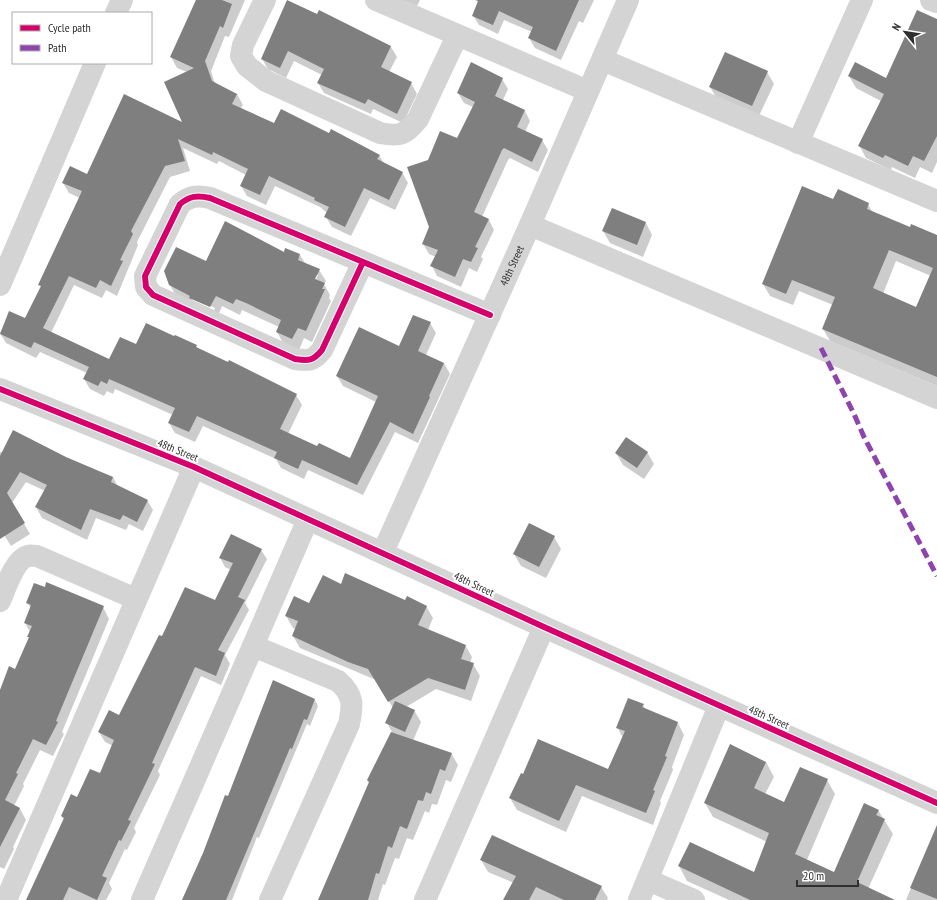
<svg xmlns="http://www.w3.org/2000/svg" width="937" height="900" viewBox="0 0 937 900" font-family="'PT Sans Narrow',sans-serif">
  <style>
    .shadow { fill: #0003; fill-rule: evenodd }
    .building { fill: #7f7f7f; fill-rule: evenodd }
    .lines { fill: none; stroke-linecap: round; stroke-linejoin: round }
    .minor { stroke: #d4d4d4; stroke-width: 22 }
    .quiet { stroke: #8e44ad; stroke-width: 5; stroke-dasharray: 10 5; stroke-linecap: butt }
    .cycleway-casing { stroke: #fff; stroke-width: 8 }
    .cycleway { stroke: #d6006c; stroke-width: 6 }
    .labels { text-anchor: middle; stroke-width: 4; stroke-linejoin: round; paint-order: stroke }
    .street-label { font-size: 11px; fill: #2f2f2f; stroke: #fff }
  </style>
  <rect width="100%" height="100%" fill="#fff"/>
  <!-- shadow -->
  <g class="shadow">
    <path d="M196,0H245L229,37L225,36L211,71L215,84L237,94L243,105L240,109L274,125L329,134L379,155L384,164L402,172L408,183L395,210L370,198L351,236L332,227L326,217L327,213L320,207L275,186L266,205L247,196L241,186L246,175L219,161L217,164L183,148L190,171L170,177L137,242L138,245L117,296L106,290L102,298L74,285L51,333L110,360L137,345L196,346L198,349L296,395L302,405L288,434L317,448L350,459L376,402L343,386L337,376L400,348L430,323L436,333L426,355L444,363L450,374L418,443L395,432L363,495L308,470L304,479L281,468L276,459L203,426L195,442L175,433L169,423L173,415L115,389L113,394L107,391L104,396L90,389L84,379L87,373L40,352L36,358L6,343L0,333L10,312L26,320L41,287L40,284L80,198L69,193L63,183L87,175L184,124L187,72L177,68L171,57Z"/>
    <path d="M402,0H420L417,6Z"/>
    <path d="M475,0H594L583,23L579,21L561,60L535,48L529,38L532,32L504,20L498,34L479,25L473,15L479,2Z"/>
    <path d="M287,1L391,47L397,57L389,72L411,83L417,94L403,123L373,109L371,114L324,93L318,83L322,75L294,61L286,78L268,69L262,59Z"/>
    <path d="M937,20V162L932,173L920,167L915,178L892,167L891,170L866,158L859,145L881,101L856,88L849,76L887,79Z"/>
    <path d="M767,72L774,84L758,118L717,99L710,87Z"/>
    <path d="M502,79L508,89L503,100L525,111L530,121L525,132L542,140L548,150L538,172L510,158L508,160L482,217L489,220L494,230L481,257L483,259L477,272L469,268L461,287L437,276L432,266L436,257L429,254L423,244L430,227L429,160L458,139L473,107L464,103L458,93Z"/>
    <path d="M834,201L868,204L873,213L911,228L937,236V386L830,341L823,329L833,305L799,291L793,305L770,296L763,284ZM896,261L931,276L916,308L883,294Z"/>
    <path d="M646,223L652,235L643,257L610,243L603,231Z"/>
    <path d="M286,249L300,255L305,263L319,270L326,281L324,284L330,295L329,298L331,301L312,342L304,338L299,350L283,343L277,332L279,327L242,310L240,315L222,306L217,318L176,296L170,285L206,262L284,253ZM316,275H318L314,284H312ZM192,298L215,308L214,310L192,300Z"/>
    <path d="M0,452L65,458L113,477L118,487L147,500L153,510L143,531L129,524L126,530L96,518L87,540L42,518L36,507L45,491L26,482L12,503L30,534L11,546L1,530L0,532Z"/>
    <path d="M647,452L654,464L644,479L623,465L616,453Z"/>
    <path d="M554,537L561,549L546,578L521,566L514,554Z"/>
    <path d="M261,550L267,559L245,603L249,610L225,655L230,664L221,685L201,676L158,771L160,775L134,828L136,832L127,850L125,849L109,883L112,889L106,900H27L64,820L62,816L100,775L113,746L105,742L99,732L119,716L162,637L216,602L231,570L225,567L220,558Z"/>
    <path d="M341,585L426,606L433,618L428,630L465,645L472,657L470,663L473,664L480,676L471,701L436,689L406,707L414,710L421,722L413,741L451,753L458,765L451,782L446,780L437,805L432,804L429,813L425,811L413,840L407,838L399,859L395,858L385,885L383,884L378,900H319L369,783L368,780L392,732L387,723L393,708L376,680L300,648L293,636L296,629L293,628L286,616L310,605Z"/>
    <path d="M28,603L103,607L109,619L62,732L64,734L53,756L40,750L23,784L24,786L14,806L20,809L26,820L13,847L14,849L4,869L0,867V693L15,670L30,639L28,636L30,632L25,623L31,609Z"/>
    <path d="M315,700L318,706L310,726L307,724L259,838L257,837L232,900H182L229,798Z"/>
    <path d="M643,705L646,710L678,723L684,735L672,767L673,770L660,801L661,803L653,825L582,796L566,832L517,810L510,798L608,770L623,738L617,727Z"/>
    <path d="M766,762L774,777L765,794L785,803L827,780L835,794L807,860L834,873L878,810L893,834L868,889L879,900H729L687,881L679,866L755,873L767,842L713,817L705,803Z"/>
    <path d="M933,835L937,837V900H906Z"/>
    <path d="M481,860L601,887L608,898L607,900H510L514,883L488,872Z"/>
  </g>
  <!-- building -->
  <g class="building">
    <path d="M196,0H222L232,4L223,28L220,26L205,61L212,81L237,94L232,104L274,123L281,109L329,133L331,129L380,155L377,159L403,172L389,200L364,188L345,227L324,217L329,207L314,200L315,198L269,176L260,195L240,186L248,169L213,152L212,155L178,139L185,161L165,166L131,231L133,234L120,260L123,261L111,286L100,280L96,288L69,276L43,328L109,359L120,337L136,344L146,323L174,336L175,335L197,345L196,347L228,362L229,360L297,394L280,429L317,446L319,443L350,458L378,396L336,376L359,327L399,346L413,315L431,322L418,351L444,363L429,396L430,397L413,434L390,422L357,485L302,460L298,469L274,458L277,452L197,416L189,432L168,423L175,408L109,379L107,384L101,381L98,386L83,379L89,367L34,342L31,348L0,334L9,311L25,318L41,286L38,285L82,191L62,183L70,166L87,174L124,94L182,122L164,82L194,68L170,57Z"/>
    <path d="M287,0L317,14L319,10L391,46L381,67L412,82L397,114L368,99L365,104L317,83L324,69L288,51L280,68L261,59Z"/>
    <path d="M476,0H579L556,51L528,38L533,27L499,11L493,25L472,16L478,1Z"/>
    <path d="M917,10L937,19V136L924,161L913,156L908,166L885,155L883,158L858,146L884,94L848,76L855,62L886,78Z"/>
    <path d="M725,52L768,71L752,106L709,87Z"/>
    <path d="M471,62L503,78L495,96L525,110L517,127L543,139L532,162L504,148L502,150L474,212L489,219L475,247L478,248L471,262L463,259L455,277L430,266L438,250L422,244L429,227L407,167L428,160L440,131L457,138L475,102L457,93Z"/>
    <path d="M802,186L833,199L838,189L869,203L867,209L910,227L911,224L937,235V377L822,329L835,297L792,280L786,294L762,284ZM889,250L933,268L916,307L873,288Z"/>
    <path d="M612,208L646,222L637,245L602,231Z"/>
    <path d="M225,221L284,252L285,248L300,254L298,260L320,269L315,279L325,283L322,289H325L306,331L298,328L292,339L276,332L281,320L246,303L236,299L233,304L216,296L210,307L189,298L190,296L169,285L164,271L176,247L206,261Z"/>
    <path d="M13,430L66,457L113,477L111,482L148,500L137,522L123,515L120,520L90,509L81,530L35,507L47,485L20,472L7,493L25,523L0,539V456Z"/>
    <path d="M626,437L648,452L637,468L615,453Z"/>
    <path d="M529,523L555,536L539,567L513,554Z"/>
    <path d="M231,534L262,549L238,597L245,600L218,650L225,653L216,676L195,667L152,763L155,764L128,820L131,821L121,841L119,840L102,876L107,878L97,900L69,887L63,900H26L64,818L61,816L71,794L77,797L90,769L100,773L114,740L98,732L109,710L119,715L159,635L162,636L185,587L215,600L233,563L219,558Z"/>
    <path d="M345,573L405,600L407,596L427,606L418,625L466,645L461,659L474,663L465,690L428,678L388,702L368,669L348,662L292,636L298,621L285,616L294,596L309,603L323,575L341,584Z"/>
    <path d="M46,582L104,606L56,721L58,722L46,745L33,739L16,773L18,774L5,800L20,808L0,847V690L9,666L15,669L29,637H27L32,626L24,623L31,605L26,603L34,583L45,587Z"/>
    <path d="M273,680L315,699L307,720L304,719L292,749L290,748L226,900H182L203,853L225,795L228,796Z"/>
    <path d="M628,698L644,704L642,707L678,722L665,756L667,757L653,790L655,791L646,813L576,785L559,821L509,798L521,773L523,774L538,739L608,769L625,731L616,728Z"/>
    <path d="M395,701L415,710L405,732L385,723Z"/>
    <path d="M391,732L452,753L445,771L440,769L431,794L426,792L423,801L418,800L407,829L400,826L392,848L388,846L379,874L376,873L368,900H318L369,782L367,780Z"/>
    <path d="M730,744L766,762L754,788L784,802L800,767L828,779L795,854L834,872L864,803L879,810L876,815L885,819L857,882L895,900H750L678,866L690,842L754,872L769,833L704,803Z"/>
    <path d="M937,825V899L910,888Z"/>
    <path d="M492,835L602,886L595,900H564L536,887L529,900H503L516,876L480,860Z"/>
  </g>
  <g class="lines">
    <!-- minor -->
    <g class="minor">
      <path d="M265,0L243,45L241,56L247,66L266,81L380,133C400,137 405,135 418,119L457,36"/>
      <path d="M376,0L588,91"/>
      <path d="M931,0L937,2"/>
      <path d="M116,13L122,0"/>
      <path d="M603,60L937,201"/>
      <path d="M798,143L862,0"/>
      <path d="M530,225L937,398"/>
      <path d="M363,262L322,350C313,361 309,361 295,359L153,295L146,287L145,276L180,204C190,196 197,195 210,198L490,315"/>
      <path d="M0,285L95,63"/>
      <path d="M0,389L194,467L544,627L937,803"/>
      <path id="s1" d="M383,552L530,225L628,0"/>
      <path d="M0,601C5,589 15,559 28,556C31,555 35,556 37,556L136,599"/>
      <path d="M253,646L308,519"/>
      <path d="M648,880L694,900"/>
      <path d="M6,900L194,467"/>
      <path d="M142,900L253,646L338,681C354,695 353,705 349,724L270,900"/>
      <path d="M425,900L544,627"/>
      <path d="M639,900L719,706"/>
    </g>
    <!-- quiet -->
    <path class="quiet" d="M821,348L854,414L864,437L937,576"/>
    <defs>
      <g id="cycleway">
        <path d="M363,262L322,350C313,361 309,361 295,359L153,295L146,287L145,276L180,204C190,196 197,195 210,198L490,315"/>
        <path d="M0,389L194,467L544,627L937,803"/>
      </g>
    </defs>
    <!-- cycleway casing -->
    <use href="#cycleway" class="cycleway-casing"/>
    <!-- cycleway -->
    <use href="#cycleway" class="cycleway"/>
  </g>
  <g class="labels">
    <!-- street labels -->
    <g class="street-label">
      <text dy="4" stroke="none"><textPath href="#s1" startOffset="314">48th Street</textPath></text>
      <text transform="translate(178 450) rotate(22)" y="4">48th Street</text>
      <text transform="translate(474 584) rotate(25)" y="4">48th Street</text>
      <text transform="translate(769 717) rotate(24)" y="4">48th Street</text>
    </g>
  </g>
  <!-- legend -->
  <rect x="12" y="12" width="140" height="52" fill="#ffffff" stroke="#acacac"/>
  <rect x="20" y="25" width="20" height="6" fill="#d6006c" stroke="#acacac"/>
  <text x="48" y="32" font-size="12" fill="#2f2f2f">Cycle path</text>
  <rect x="20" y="45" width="20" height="6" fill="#8e44ad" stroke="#acacac"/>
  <text x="48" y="52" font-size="12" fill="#2f2f2f">Path</text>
  <!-- north arrow -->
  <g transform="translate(905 32) rotate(300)" stroke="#ffffff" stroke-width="3" paint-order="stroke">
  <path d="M0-3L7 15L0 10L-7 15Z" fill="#2f2f2f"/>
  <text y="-6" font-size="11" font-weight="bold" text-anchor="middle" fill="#2f2f2f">N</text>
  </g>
  <!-- scale -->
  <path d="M797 880v6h61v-6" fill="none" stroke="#2f2f2f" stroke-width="2"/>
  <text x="803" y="880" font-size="12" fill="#2f2f2f" stroke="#ffffff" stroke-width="3" paint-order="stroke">20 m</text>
</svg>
